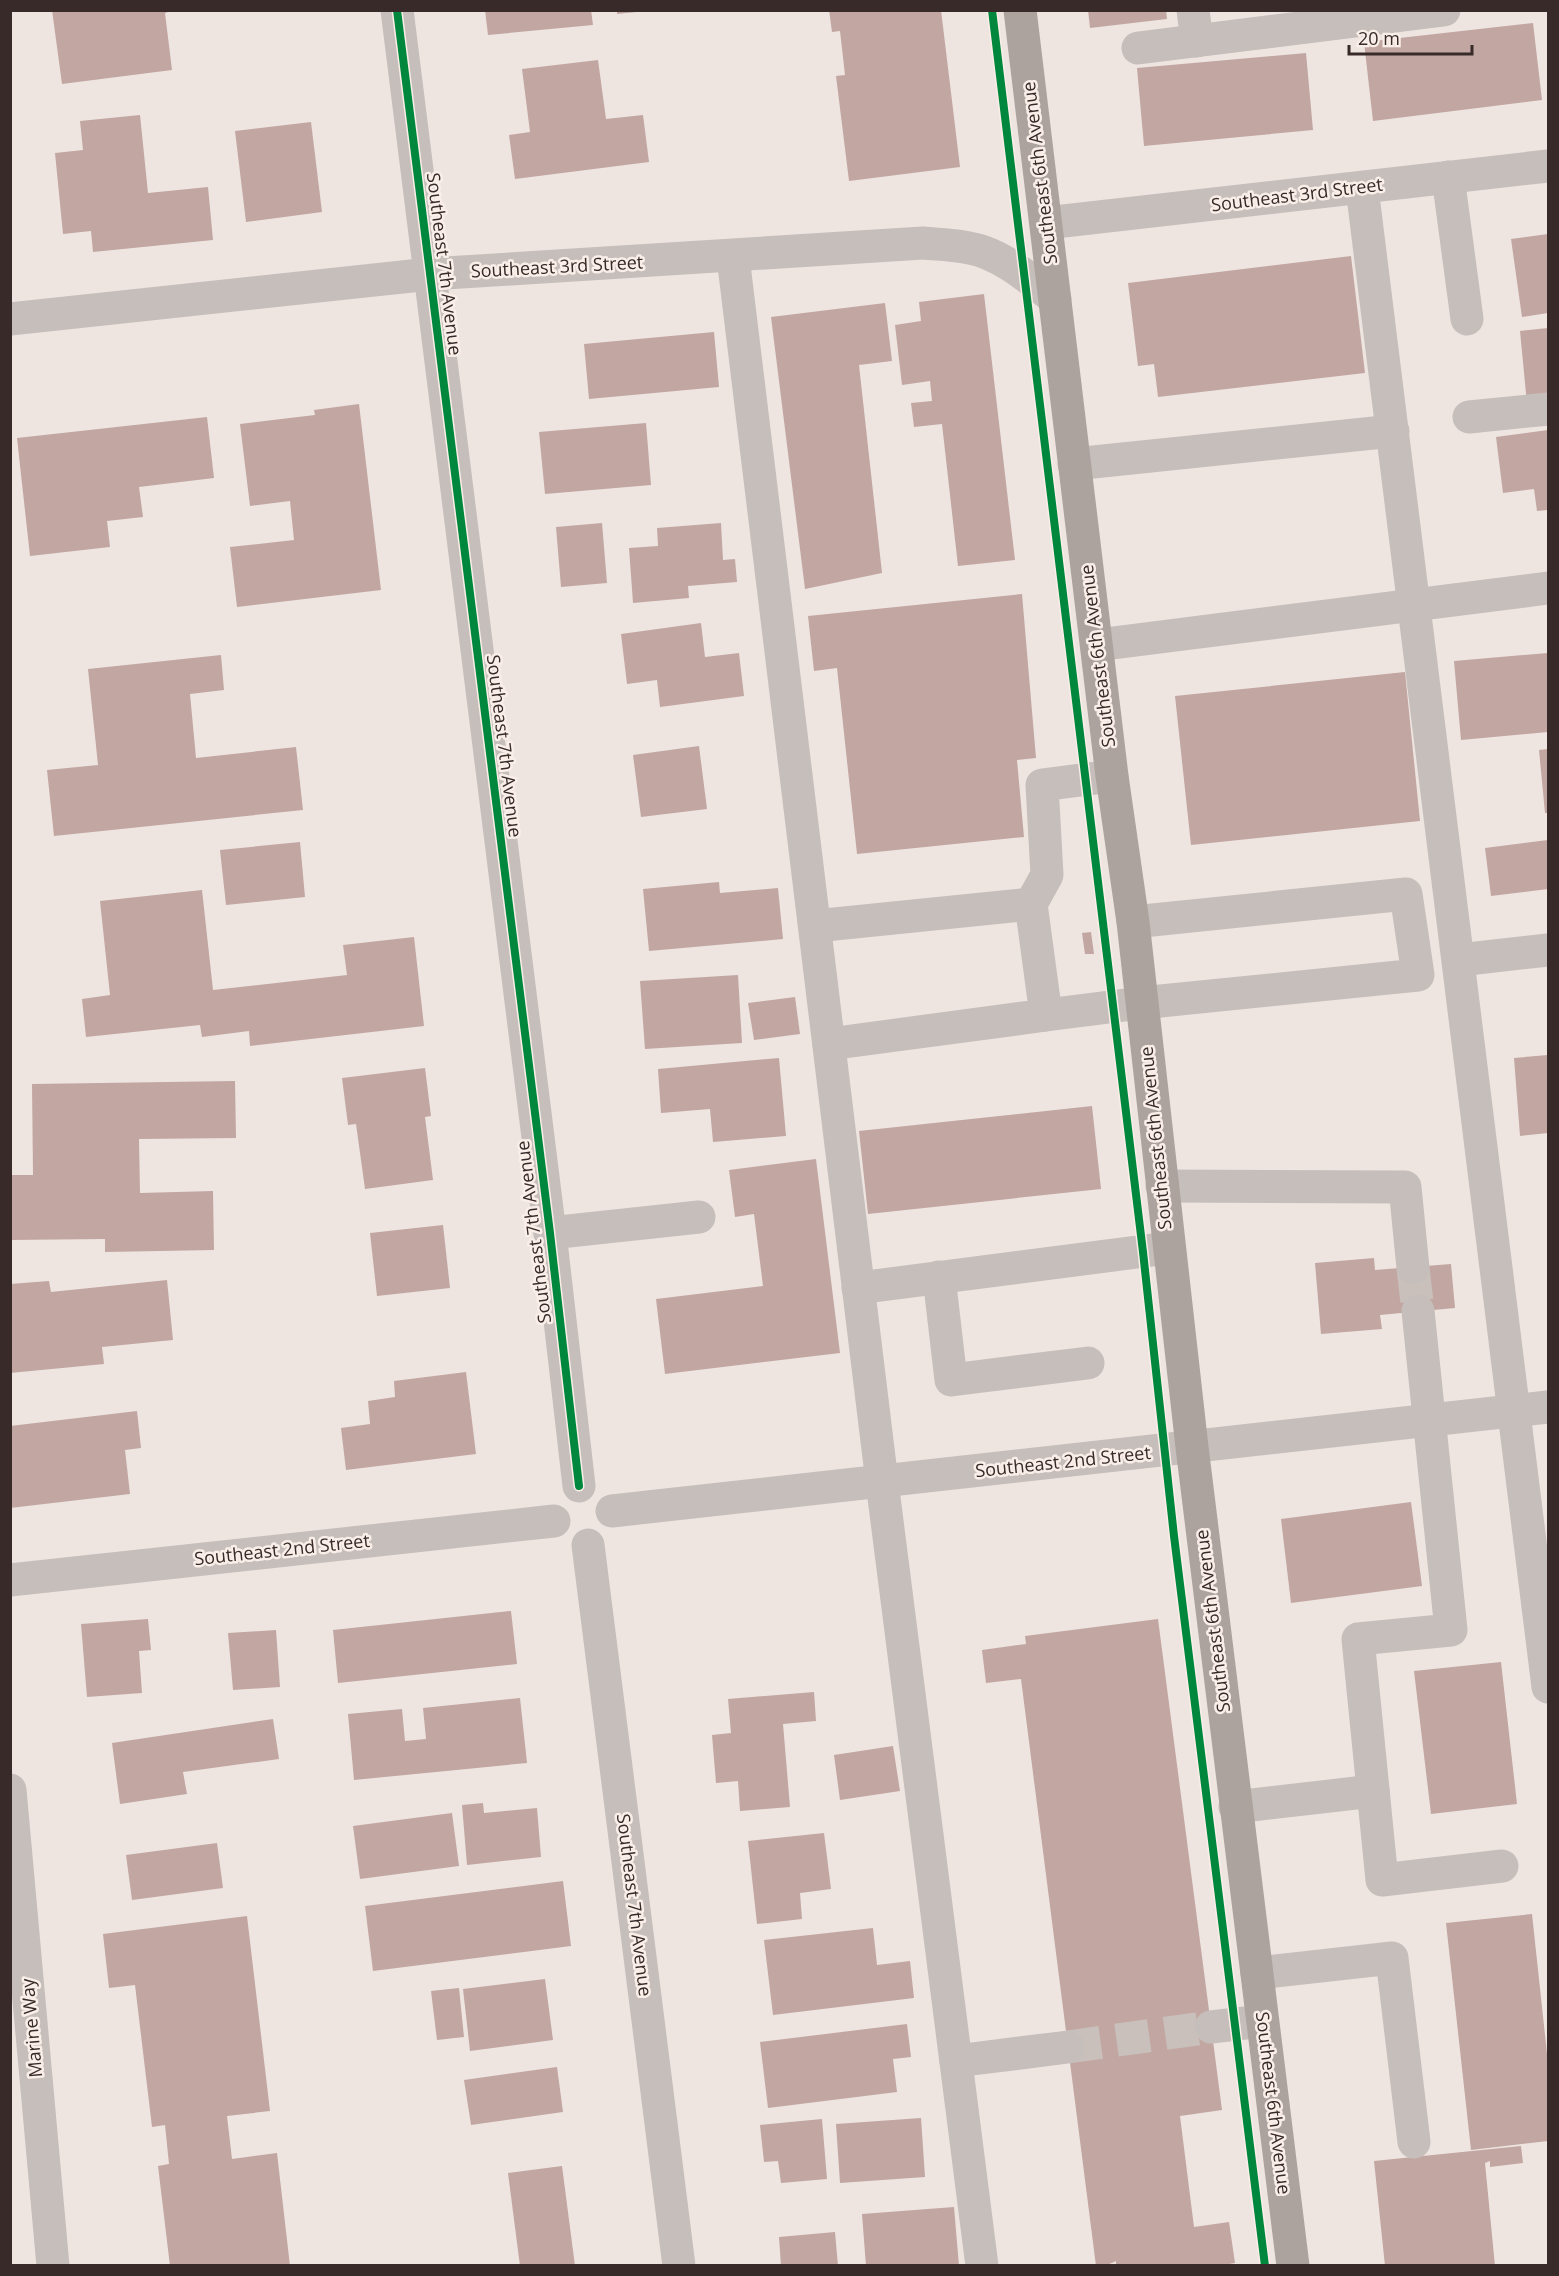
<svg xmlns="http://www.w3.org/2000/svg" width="1559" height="2276" viewBox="0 0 1559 2276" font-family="'Open Sans',sans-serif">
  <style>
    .building { fill: #c2a6a2 }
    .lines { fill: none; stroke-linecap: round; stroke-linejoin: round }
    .minor-tunnel { stroke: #c9c0bc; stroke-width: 33; stroke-dasharray: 33 16; stroke-linecap: butt }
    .minor { stroke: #c6beba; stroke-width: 33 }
    .major { stroke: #aca39f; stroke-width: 33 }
    .cycleway-casing { stroke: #faefe8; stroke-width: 11 }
    .cycleway { stroke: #00873e; stroke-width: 8 }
    .labels { text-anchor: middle; stroke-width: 5; stroke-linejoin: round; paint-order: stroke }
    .street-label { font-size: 18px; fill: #372a28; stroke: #faefe8 }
  </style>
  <rect width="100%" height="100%" fill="#eee5e1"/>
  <!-- building -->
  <g class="building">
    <path d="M52,10H174L165,13L172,70L62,84Z"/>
    <path d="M485,10H591L593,25L488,35Z"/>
    <path d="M617,10H637V12L617,14Z"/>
    <path d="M829,10H941L960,167L849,181L836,76L845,75L840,31L832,32Z"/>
    <path d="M1088,10H1166L1167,19L1090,28Z"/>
    <path d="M1533,23L1542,100L1373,121L1364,42Z"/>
    <path d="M1306,53L1313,130L1144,146L1137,68Z"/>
    <path d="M598,60L606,119L643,115L649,162L515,179L509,135L530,132L522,69Z"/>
    <path d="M140,115L148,193L208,187L213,240L93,252L91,231L63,234L55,153L83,150L80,121Z"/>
    <path d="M311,122L322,212L246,222L235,131Z"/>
    <path d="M1548,234V313L1522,317L1511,239Z"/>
    <path d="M1351,256L1365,373L1158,397L1154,364L1138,366L1128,283Z"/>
    <path d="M984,294L1015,560L958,566L942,424L914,427L911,403L932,401L930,381L902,385L895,325L921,321L919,302Z"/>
    <path d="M885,303L892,361L859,365L882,573L805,589L771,317Z"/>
    <path d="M1548,328V402L1527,404L1520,331Z"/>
    <path d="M714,332L719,387L589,399L584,344Z"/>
    <path d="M359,404L381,590L237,607L230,547L294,540L290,501L250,506L240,424L315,415L314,410Z"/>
    <path d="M207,417L214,478L139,487L143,517L107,521L110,547L30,556L17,438Z"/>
    <path d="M646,423L651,485L545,494L539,432Z"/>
    <path d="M1548,430V510L1537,511L1534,489L1503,493L1496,437Z"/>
    <path d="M602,523L607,583L561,587L556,527Z"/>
    <path d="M721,523L723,560L735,559L737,582L688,586L689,598L633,603L629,548L658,546L657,528Z"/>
    <path d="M1022,594L1036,758L1017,760L1024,837L857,854L837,668L814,671L808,616Z"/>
    <path d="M701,623L705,657L739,653L744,696L660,707L657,680L627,684L621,634Z"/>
    <path d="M1548,653V732L1461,740L1454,661Z"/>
    <path d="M221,655L224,690L190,694L196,758L296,747L303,810L54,836L47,770L98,765L88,669Z"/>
    <path d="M1405,672L1420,821L1191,845L1175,696Z"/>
    <path d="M699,746L707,809L641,817L633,755Z"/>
    <path d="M1548,749V813H1545L1539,750Z"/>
    <path d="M1548,840V889L1491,896L1485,848Z"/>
    <path d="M300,842L305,897L226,905L220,850Z"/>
    <path d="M719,882L720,893L778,888L783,939L649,951L643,889Z"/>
    <path d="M202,890L213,990L347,975L343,945L414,937L424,1026L250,1046L249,1031L202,1037L200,1025L86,1037L82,999L110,995L100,901Z"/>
    <path d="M1091,932L1094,954H1085L1082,933Z"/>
    <path d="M738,975L742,1043L645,1049L640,981Z"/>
    <path d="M795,997L800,1034L754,1040L748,1003Z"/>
    <path d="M1548,1055V1133L1520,1136L1514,1058Z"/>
    <path d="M779,1058L786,1136L713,1142L710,1109L661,1113L658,1069Z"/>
    <path d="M425,1068L431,1116L425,1117L433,1180L365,1189L356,1124L348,1125L342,1078Z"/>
    <path d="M235,1081L236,1138L139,1139L140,1193L213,1191L214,1250L105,1252V1239L10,1240V1175H33L32,1084Z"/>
    <path d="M1092,1106L1101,1189L868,1214L859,1131Z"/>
    <path d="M816,1159L840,1353L665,1374L656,1299L763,1286L754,1214L735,1217L729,1170Z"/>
    <path d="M443,1225L450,1288L377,1296L370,1233Z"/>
    <path d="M1374,1258L1375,1270L1451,1264L1455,1308L1380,1315L1382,1329L1321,1334L1315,1263Z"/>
    <path d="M167,1280L173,1340L102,1347L104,1364L10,1373V1284L49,1281L51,1292Z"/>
    <path d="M466,1372L476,1454L346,1470L341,1428L370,1424L368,1401L395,1397L394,1381Z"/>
    <path d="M137,1411L141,1448L125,1450L130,1494L10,1508V1426Z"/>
    <path d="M1411,1502L1422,1586L1291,1603L1281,1519Z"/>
    <path d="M511,1611L517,1664L338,1683L333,1630Z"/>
    <path d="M148,1619L151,1650L139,1651L142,1693L87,1697L81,1624Z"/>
    <path d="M1158,1619L1222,2110L1180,2116L1194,2227L1229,2222L1235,2263L1217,2266H1116V2261L1105,2266H1096L1021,1679L986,1683L982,1650L1026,1644L1025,1636Z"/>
    <path d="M276,1630L280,1687L233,1690L228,1633Z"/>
    <path d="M1501,1662L1517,1804L1431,1814L1414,1671Z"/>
    <path d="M814,1692L816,1721L783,1724L790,1807L740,1811L738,1781L716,1783L712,1735L731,1733L728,1699Z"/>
    <path d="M520,1698L527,1763L354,1780L348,1714L402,1709L405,1741L426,1739L423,1708Z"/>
    <path d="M273,1719L279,1759L183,1772L187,1794L120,1804L112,1743Z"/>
    <path d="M893,1746L900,1791L840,1800L834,1755Z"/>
    <path d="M483,1803L484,1813L537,1808L541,1857L467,1865L462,1805Z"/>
    <path d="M452,1813L459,1866L360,1879L353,1826Z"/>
    <path d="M824,1833L831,1889L800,1893L802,1919L757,1924L748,1841Z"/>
    <path d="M217,1843L223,1888L132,1900L126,1855Z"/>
    <path d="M563,1881L571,1946L373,1971L365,1906Z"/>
    <path d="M1532,1914L1548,2063V2141L1471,2150L1446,1923Z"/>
    <path d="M247,1916L270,2111L227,2116L232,2159L277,2153L290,2266H170L158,2166L169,2164L165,2125L152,2127L135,1985L109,1988L103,1934Z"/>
    <path d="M873,1928L877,1965L910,1961L914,1998L773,2015L764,1940Z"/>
    <path d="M545,1979L553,2040L470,2051L463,1989Z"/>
    <path d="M459,1988L464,2037L437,2040L431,1991Z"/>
    <path d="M907,2024L911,2057L893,2059L897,2092L768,2108L760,2042Z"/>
    <path d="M557,2067L563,2112L471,2125L464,2080Z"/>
    <path d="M921,2118L925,2177L840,2183L836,2124Z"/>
    <path d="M822,2119L827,2179L781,2183L778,2161L764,2162L760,2125Z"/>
    <path d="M1521,2146L1523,2163L1490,2167V2161L1485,2163L1495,2266H1385L1374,2161Z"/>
    <path d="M562,2166L575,2266H520L508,2173Z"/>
    <path d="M954,2207L959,2266H866L862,2214Z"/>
    <path d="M835,2232L838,2266H781L779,2237Z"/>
  </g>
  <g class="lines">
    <!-- minor-tunnel -->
    <g class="minor-tunnel">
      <path d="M1413,1268L1418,1311"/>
      <path d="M1068,2047L1211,2027"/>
    </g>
    <!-- minor -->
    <g class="minor">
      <path d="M397,10L550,1233L579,1486"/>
      <path d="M1193,10L1197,41"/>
      <path d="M1138,48L1444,10"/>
      <path d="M1448,177L1467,319"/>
      <path d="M1362,188L1548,1687"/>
      <path d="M1046,223L1548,166"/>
      <path d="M733,257L882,1482L982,2266"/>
      <path d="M10,319L430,274L923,243C943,245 965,245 984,252C1011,262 1032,281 1055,299"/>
      <path d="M1469,417L1548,409"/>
      <path d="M1074,464L1393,431"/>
      <path d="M1097,645L1548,588"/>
      <path d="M815,926L1031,904"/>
      <path d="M1459,960L1548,950"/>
      <path d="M1046,1015L1141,1003L1418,975L1406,894L1133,922"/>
      <path d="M829,1044L1046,1015L1031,904L1047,875L1042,785L1112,776"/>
      <path d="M1162,1186L1405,1187L1413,1268"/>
      <path d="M550,1233L699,1217"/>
      <path d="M939,1277L951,1380L1088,1363"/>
      <path d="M858,1288L1168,1248"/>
      <path d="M1418,1311L1451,1630L1358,1639L1382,1880L1502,1866"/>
      <path d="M612,1511L1548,1407"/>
      <path d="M588,1545L679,2266"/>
      <path d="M10,1580L554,1521"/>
      <path d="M10,1790L53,2266"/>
      <path d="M1235,1807L1373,1791"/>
      <path d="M1257,1973L1392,1958L1414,2142"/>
      <path d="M1211,2027L1262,2021"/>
      <path d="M956,2061L1068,2047"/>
    </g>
    <!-- major -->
    <path class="major" d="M1020,10L1112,776L1133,922L1192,1447L1293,2266"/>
    <defs>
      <g id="cycleway">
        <path d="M397,10L550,1233L579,1486"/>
        <path d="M992,10L1143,1252L1174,1536L1265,2266"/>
      </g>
    </defs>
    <!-- cycleway casing -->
    <use href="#cycleway" class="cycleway-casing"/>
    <!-- cycleway -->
    <use href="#cycleway" class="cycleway"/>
  </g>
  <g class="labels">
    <!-- street labels -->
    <g class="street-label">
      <text transform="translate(1040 173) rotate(-97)" y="6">Southeast 6th Avenue</text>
      <text transform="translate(1297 195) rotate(-7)" y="6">Southeast 3rd Street</text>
      <text transform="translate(444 264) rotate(83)" y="6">Southeast 7th Avenue</text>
      <text transform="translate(557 267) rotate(-3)" y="6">Southeast 3rd Street</text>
      <text transform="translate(1098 656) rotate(-97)" y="6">Southeast 6th Avenue</text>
      <text transform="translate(504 746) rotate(83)" y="6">Southeast 7th Avenue</text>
      <text transform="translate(1156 1138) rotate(-96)" y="6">Southeast 6th Avenue</text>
      <text transform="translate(534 1232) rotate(-97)" y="6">Southeast 7th Avenue</text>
      <text transform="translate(1063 1462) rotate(-6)" y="6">Southeast 2nd Street</text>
      <text transform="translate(282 1550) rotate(-6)" y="6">Southeast 2nd Street</text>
      <text transform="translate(1213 1621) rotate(-97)" y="6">Southeast 6th Avenue</text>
      <text transform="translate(634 1905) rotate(83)" y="6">Southeast 7th Avenue</text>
      <text transform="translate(32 2028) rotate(-95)" y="6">Marine Way</text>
      <text transform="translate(1273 2103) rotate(83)" y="6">Southeast 6th Avenue</text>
    </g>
  </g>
  <!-- border -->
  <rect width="1559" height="2276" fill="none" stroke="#372a28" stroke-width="24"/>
  <!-- scale -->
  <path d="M1349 45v9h123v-9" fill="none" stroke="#372a28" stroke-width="3"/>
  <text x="1358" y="45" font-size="18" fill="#372a28" stroke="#faefe8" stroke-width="4.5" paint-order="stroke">20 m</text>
</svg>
